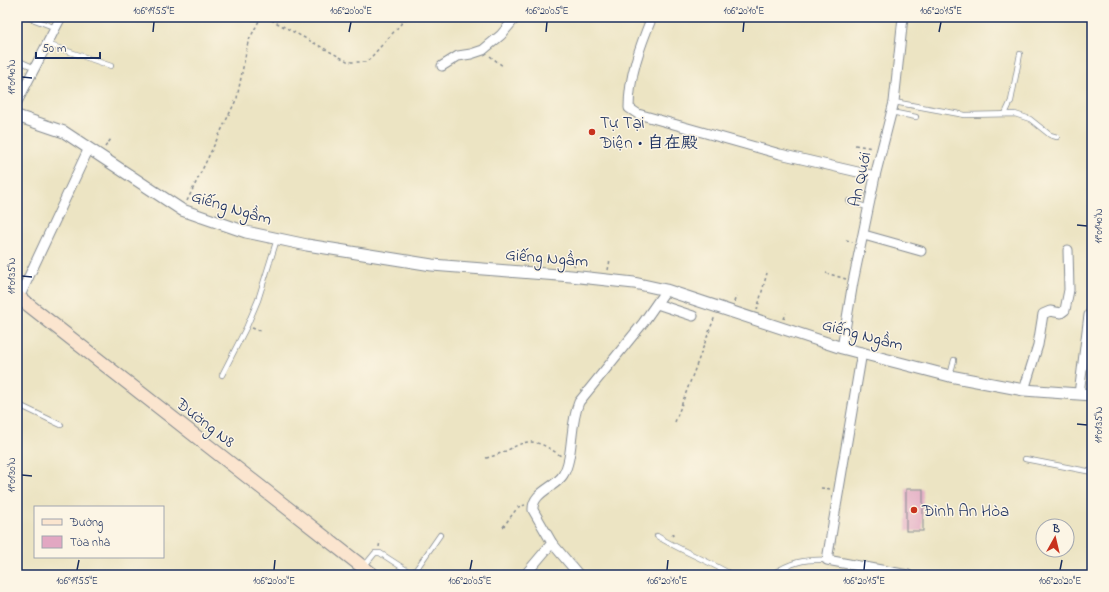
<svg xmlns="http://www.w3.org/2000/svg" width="1109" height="592" viewBox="0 0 1109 592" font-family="'Indie Flower','LXGW WenKai TC',sans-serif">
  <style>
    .building { fill: #e2a7c2 }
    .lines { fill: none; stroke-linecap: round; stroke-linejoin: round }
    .service-casing { stroke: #848a90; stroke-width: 6 }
    .minor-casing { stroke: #848a90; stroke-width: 11 }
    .tertiary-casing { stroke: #848a90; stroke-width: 13 }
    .secondary-casing { stroke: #848a90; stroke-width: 15 }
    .path { stroke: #848a90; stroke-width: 1.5; stroke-dasharray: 3 3; stroke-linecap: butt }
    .service { stroke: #fff; stroke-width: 4.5 }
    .minor { stroke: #fff; stroke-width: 9 }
    .tertiary { stroke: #fff; stroke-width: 11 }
    .secondary { stroke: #fbe5cf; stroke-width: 13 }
    .ticks { fill: none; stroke: #1b2f5e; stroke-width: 1.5 }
    .poi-dot { fill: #c8321e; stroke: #fcf5e5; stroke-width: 1.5 }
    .labels { text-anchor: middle; stroke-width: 3; stroke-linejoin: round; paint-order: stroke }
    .poi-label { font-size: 17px; fill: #1b2f5e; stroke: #fcf5e5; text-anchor: start }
    .street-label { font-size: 17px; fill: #1b2f5e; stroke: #fcf5e5 }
    .neatline { fill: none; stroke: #1b2f5e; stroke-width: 1.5 }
    .ticks-label { font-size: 10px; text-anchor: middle; fill: #1b2f5e }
  </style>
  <rect width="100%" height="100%" fill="#fcf5e5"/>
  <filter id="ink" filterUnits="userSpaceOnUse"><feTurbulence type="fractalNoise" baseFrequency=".025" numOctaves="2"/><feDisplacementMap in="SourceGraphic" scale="8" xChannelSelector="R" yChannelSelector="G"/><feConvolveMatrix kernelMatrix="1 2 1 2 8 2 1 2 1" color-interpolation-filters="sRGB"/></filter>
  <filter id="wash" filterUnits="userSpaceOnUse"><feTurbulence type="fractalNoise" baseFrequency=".012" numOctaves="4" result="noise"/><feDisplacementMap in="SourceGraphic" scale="16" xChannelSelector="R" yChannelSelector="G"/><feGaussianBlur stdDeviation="0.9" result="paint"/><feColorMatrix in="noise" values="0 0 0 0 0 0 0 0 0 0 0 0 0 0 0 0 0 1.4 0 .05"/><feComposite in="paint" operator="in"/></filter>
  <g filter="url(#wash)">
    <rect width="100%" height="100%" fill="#ece4c3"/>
    <g id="blocks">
      <!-- building -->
      <rect class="building" x="906" y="489" width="17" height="42"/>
    </g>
  </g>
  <g filter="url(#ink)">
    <use href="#blocks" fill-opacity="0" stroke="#848a90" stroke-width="1"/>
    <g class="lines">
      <defs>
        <g id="service">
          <path d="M27,17L56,28"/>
          <path d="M47,44L111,66"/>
          <path d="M17,60L35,68"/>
          <path d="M894,102L965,115L1015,114L1030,119L1050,135L1057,137"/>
          <path d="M891,112L916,117"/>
          <path d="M1005,114L1011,101L1020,54"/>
          <path d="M849,201L869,208"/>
          <path d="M222,375L247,326L258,300L277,239"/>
          <path d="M950,376L954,360"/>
          <path d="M17,404L61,425"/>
          <path d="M1025,459L1092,472"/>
          <path d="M657,536C681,551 707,560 732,575"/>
          <path d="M413,574L440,535"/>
          <path d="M357,575L375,553H380L414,575"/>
          <path d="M771,575C791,562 804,559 827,560"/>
        </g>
        <g id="minor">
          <path d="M652,17C640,46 629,76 629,108L638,114L780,154L875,176"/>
          <path d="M442,66L458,56L471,54L483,50L501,35L516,17"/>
          <path d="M17,102L61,17"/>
          <path d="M864,235L921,251"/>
          <path d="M17,302L89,148"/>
          <path d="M657,304L693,316"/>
          <path d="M842,348L853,282L875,176L894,102L903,17"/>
          <path d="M862,352L827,560L908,575"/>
          <path d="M1024,390L1038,345L1043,314L1050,311L1061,313L1065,310L1069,290L1068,250"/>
          <path d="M1079,394L1089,315L1092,311"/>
          <path d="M552,543L579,575"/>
          <path d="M525,575L552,543L533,510C532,492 555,488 563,475C574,457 569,426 579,402L643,323L666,290"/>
        </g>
        <path id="tertiary" d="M17,116L64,132L182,210L246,232L307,245L432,265L571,276L634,283L666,290L842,348L950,376L1024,390L1092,395"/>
        <path id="secondary" d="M17,296L373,575"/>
      </defs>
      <!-- service casing -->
      <use href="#service" class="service-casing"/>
      <!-- minor casing -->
      <use href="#minor" class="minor-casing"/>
      <!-- tertiary casing -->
      <use href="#tertiary" class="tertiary-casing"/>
      <!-- secondary casing -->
      <use href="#secondary" class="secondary-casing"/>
      <!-- path -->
      <g class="path">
        <path d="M266,17L349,62H367L407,17"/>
        <path d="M490,56L504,67"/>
        <path d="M855,145L873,148"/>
        <path d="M105,147L111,139"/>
        <path d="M187,201L237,98L248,42L261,17"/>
        <path d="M846,240L853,242"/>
        <path d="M527,263L528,254"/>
        <path d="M574,266L578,255"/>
        <path d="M608,270L610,260"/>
        <path d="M826,273L846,279"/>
        <path d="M734,302L736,296"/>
        <path d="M757,310L767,273"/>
        <path d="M784,319L786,313"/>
        <path d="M252,328L263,332"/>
        <path d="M675,422L715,316"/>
        <path d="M486,458C523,449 522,428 561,456"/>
        <path d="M821,488L831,489"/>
        <path d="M503,527L518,507L525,505"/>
        <path d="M672,536L675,533"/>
        <path d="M379,547L380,541"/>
        <path d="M319,573L330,575"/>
        <path d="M826,575L827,569"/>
      </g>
      <!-- service -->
      <use href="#service" class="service"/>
      <!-- minor -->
      <use href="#minor" class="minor"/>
      <!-- tertiary -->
      <use href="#tertiary" class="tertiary"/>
      <!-- secondary -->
      <use href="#secondary" class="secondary"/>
    </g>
  </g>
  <!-- ticks -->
  <path class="ticks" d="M153,32L154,22M349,32L351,22M546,32L547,22M743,32L744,22M939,32L941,22M22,77L32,78M1077,225L1087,226M22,276L32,277M1077,424L1087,425M22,475L32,476M77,570L79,560M274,570L275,560M470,570L472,560M667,570L668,560M864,570L865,560M1060,570L1062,560"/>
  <!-- markers -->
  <g class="poi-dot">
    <circle cx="592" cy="132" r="4"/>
    <circle cx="914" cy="510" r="4"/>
  </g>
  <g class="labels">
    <!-- poi labels -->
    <g class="poi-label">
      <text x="600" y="128">Tự Tại<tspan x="600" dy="20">Điện • 自在殿</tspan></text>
      <text x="922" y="516">Đình An Hòa</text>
    </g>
    <!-- street labels -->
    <g class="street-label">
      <text transform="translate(859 179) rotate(-78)" y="6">An Quới</text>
      <text transform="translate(232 207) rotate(17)" y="6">Giếng Ngầm</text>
      <text transform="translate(547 257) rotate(5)" y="6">Giếng Ngầm</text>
      <text transform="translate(863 334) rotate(15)" y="6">Giếng Ngầm</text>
      <text transform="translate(206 422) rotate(38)" y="6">Đường N8</text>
    </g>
  </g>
  <!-- margin -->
  <rect width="1109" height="592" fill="none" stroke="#fcf5e5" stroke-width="44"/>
  <!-- legend -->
  <rect x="34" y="506" width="130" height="52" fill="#fcf5e5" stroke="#a2a6af"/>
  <rect x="42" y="519" width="20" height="6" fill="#fbe5cf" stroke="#a2a6af"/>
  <text x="70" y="526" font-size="12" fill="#1b2f5e">Đường</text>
  <rect x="42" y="536" width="20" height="12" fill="#e2a7c2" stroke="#a2a6af"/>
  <text x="70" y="546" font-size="12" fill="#1b2f5e">Tòa nhà</text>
  <!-- north arrow -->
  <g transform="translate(1055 538) rotate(8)"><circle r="19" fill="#fcf5e5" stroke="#a2a6af"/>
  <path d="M0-3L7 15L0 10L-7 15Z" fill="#c8321e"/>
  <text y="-6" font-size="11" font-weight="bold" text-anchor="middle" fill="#1b2f5e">B</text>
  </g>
  <!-- scale -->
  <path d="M36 52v6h64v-6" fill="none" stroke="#1b2f5e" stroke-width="2"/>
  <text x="42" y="52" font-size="12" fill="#1b2f5e" stroke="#fcf5e5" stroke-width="3" paint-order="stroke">50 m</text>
  <rect x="22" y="22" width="1065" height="548" class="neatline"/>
  <g class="ticks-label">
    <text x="154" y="14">106°19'55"E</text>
    <text x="351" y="14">106°20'00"E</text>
    <text x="547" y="14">106°20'05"E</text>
    <text x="744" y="14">106°20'10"E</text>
    <text x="941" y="14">106°20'15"E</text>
    <text transform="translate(11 77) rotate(-90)" y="4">11°01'40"N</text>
    <text transform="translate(1098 226) rotate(-90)" y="4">11°01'40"N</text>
    <text transform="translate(11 276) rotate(-90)" y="4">11°01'35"N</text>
    <text transform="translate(1098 425) rotate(-90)" y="4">11°01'35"N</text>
    <text transform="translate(11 475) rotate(-90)" y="4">11°01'30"N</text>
    <text x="77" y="584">106°19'55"E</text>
    <text x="274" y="584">106°20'00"E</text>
    <text x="470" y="584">106°20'05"E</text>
    <text x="667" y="584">106°20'10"E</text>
    <text x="864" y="584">106°20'15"E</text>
    <text x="1060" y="584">106°20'20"E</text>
  </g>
</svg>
